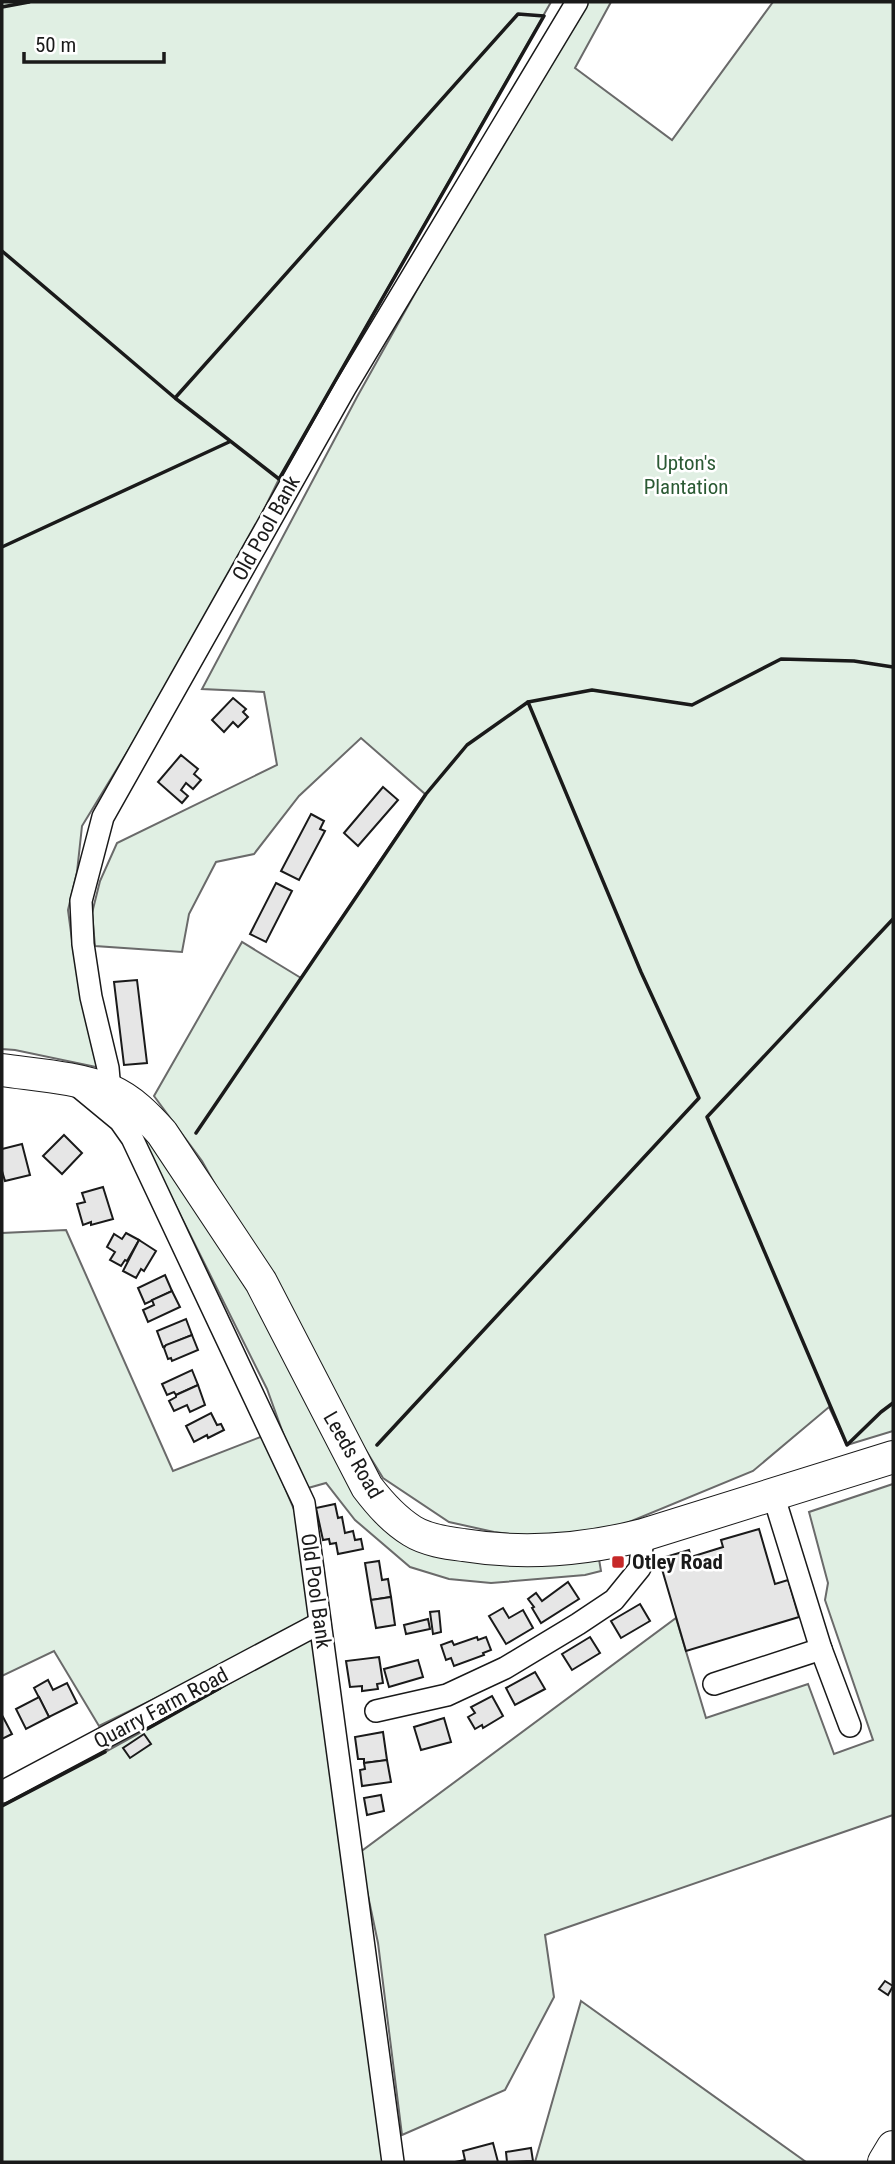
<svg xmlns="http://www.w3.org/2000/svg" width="895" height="2164" viewBox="0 0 895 2164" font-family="'Roboto Condensed',sans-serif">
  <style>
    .green { fill: #e0efe3; stroke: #6a6a6a; stroke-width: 2 }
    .building { fill: #e6e6e6; stroke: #1a1a1a; stroke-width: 2 }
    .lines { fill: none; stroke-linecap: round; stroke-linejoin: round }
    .minor-casing { stroke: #1a1a1a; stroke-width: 24 }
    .highway-casing { stroke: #1a1a1a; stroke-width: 34 }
    .minor { stroke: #fff; stroke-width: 21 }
    .highway { stroke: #fff; stroke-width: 32 }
    .wall { stroke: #1a1a1a; stroke-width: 3.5 }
    .poi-dot { fill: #c62828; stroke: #fff; stroke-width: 2.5 }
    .labels { text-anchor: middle; stroke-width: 5; stroke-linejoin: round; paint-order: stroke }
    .park-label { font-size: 21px; fill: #2b5a34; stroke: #fff }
    .street-label { font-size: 21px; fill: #1a1a1a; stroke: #fff }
    .poi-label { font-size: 21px; font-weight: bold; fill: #1a1a1a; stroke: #fff; text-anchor: start }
  </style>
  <rect width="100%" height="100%" fill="#fff"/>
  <!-- green -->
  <g class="green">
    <path d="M2,2H551L279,479L217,605L82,826L77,872L68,910L74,955L91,1040L100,1063L96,1067L15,1050L2,1049Z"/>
    <path d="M578,2H611L575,68L672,140L773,2H893V1431L847,1445L829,1407L753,1471L622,1525L540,1538L494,1532L449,1522L383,1478L343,1413L202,1161L154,1096L242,942L301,978L425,794L361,738L299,796L254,854L216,862L189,914L182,952L95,946L92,913L100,881L117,843L277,765L264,692L202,689L357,397Z"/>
    <path d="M149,1133L256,1297L378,1516L598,1553L601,1571L585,1575L491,1583L449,1579L410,1567L355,1520L326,1483L308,1488L296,1469L267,1389L141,1136Z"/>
    <path d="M66,1230L173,1471L263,1436L301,1526L309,1623L99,1726L54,1651L2,1676V1233Z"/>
    <path d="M893,1484V1815L545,1935L554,1997L505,2090L402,2135L378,1943L359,1853L676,1618L706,1718L808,1684L834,1754L873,1740L825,1600L828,1583L809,1512Z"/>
    <path d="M313,1640L385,2162H2V1806L105,1752L306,1641Z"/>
    <path d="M581,2001L806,2162H535Z"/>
  </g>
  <!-- building -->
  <g class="building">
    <path d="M233,698L246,709L243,712L248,717L238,727L233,722L224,732L212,720Z"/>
    <path d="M181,755L198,769L194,774L201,780L193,789L186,783L181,790L188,796L182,803L158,782Z"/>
    <path d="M383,787L398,800L358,846L344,833Z"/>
    <path d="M311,814L324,821L320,829L325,831L299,880L281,871Z"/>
    <path d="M276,883L292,891L266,942L250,934Z"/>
    <path d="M137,980L147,1063L124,1065L114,982Z"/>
    <path d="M64,1135L82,1153L62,1174L43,1156Z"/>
    <path d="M22,1144L30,1175L5,1181L2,1171V1149Z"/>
    <path d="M103,1187L113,1219L91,1225V1222L83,1225L77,1204L85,1202L82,1193Z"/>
    <path d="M126,1233L139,1240L127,1261L125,1260L121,1266L110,1260L115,1252L107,1247L114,1234L122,1239Z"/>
    <path d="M139,1240L156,1251L144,1271L141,1269L136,1278L123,1271Z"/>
    <path d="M165,1275L172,1291L145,1304L138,1288Z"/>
    <path d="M172,1291L180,1307L148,1322L143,1310L154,1305L152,1300Z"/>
    <path d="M186,1319L192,1335L163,1347L157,1331Z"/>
    <path d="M192,1335L198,1350L172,1361L171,1358L168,1359L164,1348L166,1345Z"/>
    <path d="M192,1370L198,1385L176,1395L174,1392L167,1395L162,1384Z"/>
    <path d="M198,1385L205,1405L190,1412L187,1405L174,1411L169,1401L176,1397V1395Z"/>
    <path d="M211,1413L217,1425L221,1424L224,1430L208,1438L207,1435L194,1442L186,1426Z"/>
    <path d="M335,1504L338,1518L342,1517L345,1533L353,1531L355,1540L361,1539L363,1549L338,1554L336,1543L330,1544L329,1539L323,1540L316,1508Z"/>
    <path d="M759,1529L775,1584L788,1580L799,1617L686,1651L659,1559L689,1550L691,1557L723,1547L721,1540Z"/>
    <path d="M379,1561L382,1580L388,1579L391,1597L371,1600L365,1563Z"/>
    <path d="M568,1582L579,1599L541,1623L532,1608L534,1607L528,1599L536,1593L542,1601Z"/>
    <path d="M391,1597L395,1625L376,1628L371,1600Z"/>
    <path d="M640,1604L650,1621L621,1638L611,1621Z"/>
    <path d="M503,1608L509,1618L523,1610L533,1628L506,1644L489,1616Z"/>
    <path d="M439,1611L441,1632L433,1634L430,1612Z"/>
    <path d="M428,1619L430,1629L406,1634L404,1625Z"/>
    <path d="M477,1637L478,1640L486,1637L491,1650L483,1653L484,1655L454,1666L451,1658L446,1660L441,1645L452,1641L454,1645Z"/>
    <path d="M590,1637L600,1653L572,1670L562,1654Z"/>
    <path d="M379,1657L383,1683L377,1684L378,1689L362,1691V1686L350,1687L346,1661Z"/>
    <path d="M418,1660L423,1677L389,1687L384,1669Z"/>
    <path d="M535,1672L545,1689L515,1705L506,1688Z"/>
    <path d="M48,1680L53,1690L67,1683L77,1703L49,1717L34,1688Z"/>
    <path d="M492,1696L503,1716L483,1728L482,1725L475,1729L468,1717L475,1713L471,1707Z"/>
    <path d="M39,1697L49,1717L26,1729L16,1709Z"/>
    <path d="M3,1717L12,1734L2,1739V1718Z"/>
    <path d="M444,1718L451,1742L421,1750L414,1727Z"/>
    <path d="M383,1732L387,1760L364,1763V1759H358L355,1737Z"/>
    <path d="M144,1734L151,1744L130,1758L123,1748Z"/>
    <path d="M387,1760L391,1782L362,1786L360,1770L365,1769L364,1763Z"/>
    <path d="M381,1795L384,1811L367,1815L364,1798Z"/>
    <path d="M885,1981L893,1986L888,1995L879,1989Z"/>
    <path d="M493,2143L498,2162H455L465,2160L463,2151Z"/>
    <path d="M531,2148L533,2161L507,2162L506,2152Z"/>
  </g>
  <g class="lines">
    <defs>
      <g id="minor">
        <path d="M74,1083L120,1121L132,1138L304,1503L393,2162"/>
        <path d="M110,1091L108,1068L91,997L83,944L81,901L103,817L345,388L577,2"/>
        <path d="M821,1649L850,1726"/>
        <path d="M714,1684L821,1649L773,1494"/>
        <path d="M376,1711L447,1695L505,1668L578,1624L614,1600L640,1568L643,1535"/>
        <path d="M2,1792L320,1623"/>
      </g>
      <g id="highway">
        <path d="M2,1070C37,1075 77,1077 111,1091C131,1100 147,1116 162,1133L261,1282L367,1487C380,1504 393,1519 412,1531C426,1540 447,1543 463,1545C524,1555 584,1550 643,1535L893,1457"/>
        <path d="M884,2162L893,2147"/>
      </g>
    </defs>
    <!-- minor casing -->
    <use href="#minor" class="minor-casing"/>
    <!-- highway casing -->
    <use href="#highway" class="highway-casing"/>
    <!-- minor -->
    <use href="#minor" class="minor"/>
    <!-- highway -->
    <use href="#highway" class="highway"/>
    <!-- wall -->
    <g class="wall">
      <path d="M2,7L29,2"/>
      <path d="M2,251L175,398L279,479L544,16L518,14L175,398"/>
      <path d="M2,547L229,442"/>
      <path d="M528,702L592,690L692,705L781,659L854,661L893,667"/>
      <path d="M893,919L707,1117L847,1445L881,1412L893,1403"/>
      <path d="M196,1133L426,794L467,745L528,702L641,972L699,1098L377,1445"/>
      <path d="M147,1729L220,1688"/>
      <path d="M2,1806L105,1752"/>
    </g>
  </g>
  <!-- markers -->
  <rect class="poi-dot" x="611" y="1555" width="14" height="14" rx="3.5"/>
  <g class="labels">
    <!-- park labels -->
    <g class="park-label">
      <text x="686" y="470">Upton's<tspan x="686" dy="24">Plantation</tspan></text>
    </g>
    <!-- street labels -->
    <g class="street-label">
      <text transform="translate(266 528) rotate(-61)" y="7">Old Pool Bank</text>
      <text transform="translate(353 1455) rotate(60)" y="7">Leeds Road</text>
      <text transform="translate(316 1591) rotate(82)" y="7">Old Pool Bank</text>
      <text transform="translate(161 1708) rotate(-28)" y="7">Quarry Farm Road</text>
    </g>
    <!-- poi labels -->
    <g class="poi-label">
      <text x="632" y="1569">Otley Road</text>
    </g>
  </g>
  <!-- border -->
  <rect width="895" height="2164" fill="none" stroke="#1a1a1a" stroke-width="7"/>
  <!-- scale -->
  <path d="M24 52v10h140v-10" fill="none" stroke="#1a1a1a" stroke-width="3.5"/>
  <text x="35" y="52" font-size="21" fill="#1a1a1a" stroke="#ffffff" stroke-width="5" paint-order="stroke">50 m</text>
</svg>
